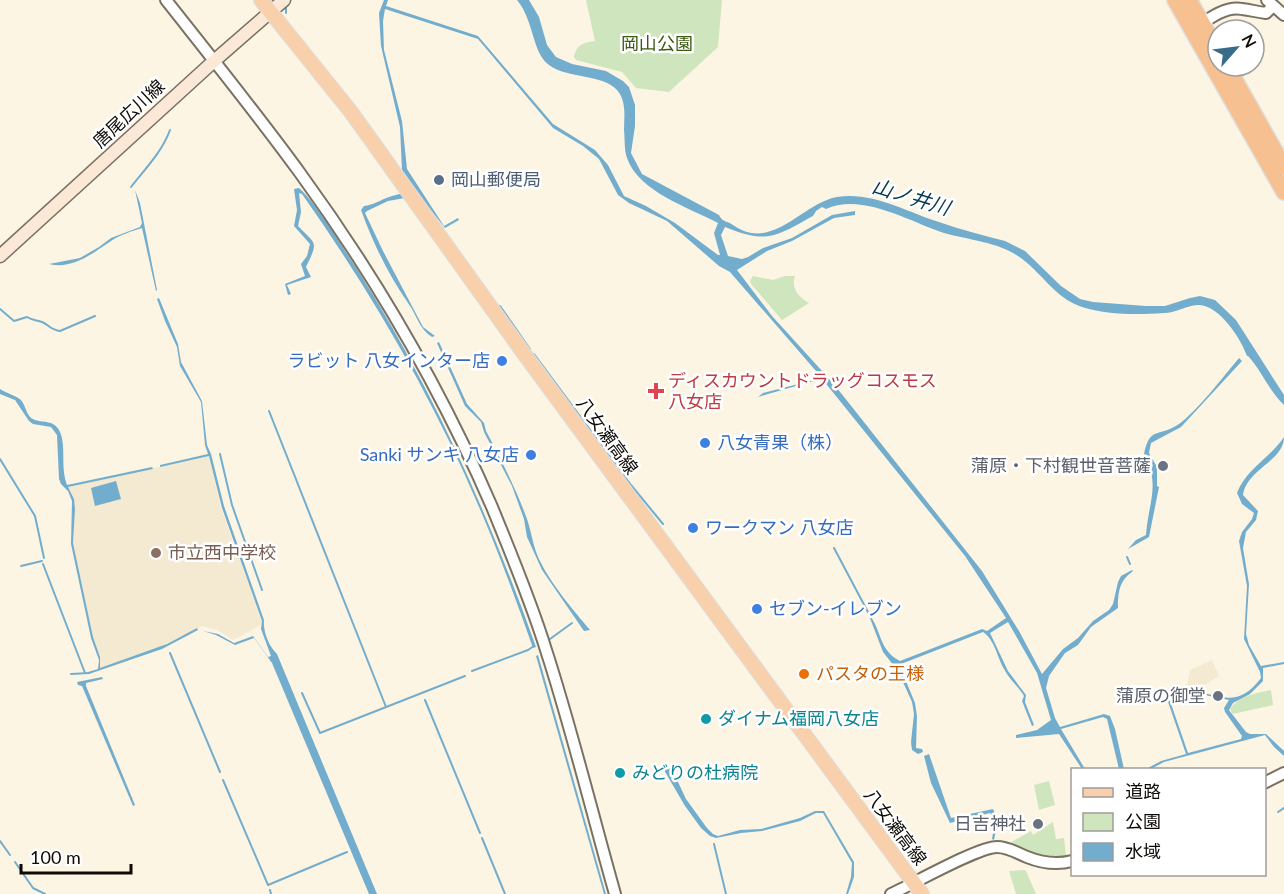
<svg xmlns="http://www.w3.org/2000/svg" width="1284" height="894" viewBox="0 0 1284 894" font-family="Lato,'Noto Sans JP',sans-serif">
  <style>
    .built { fill: #f4e9d1 }
    .green { fill: #cfe5bd }
    .water { fill: #73adcd }
    .lines { fill: none; stroke-linecap: round; stroke-linejoin: round }
    .stream { stroke: #73adcd; stroke-width: 2 }
    .tertiary-casing { stroke: #797263; stroke-width: 14 }
    .secondary-casing { stroke: #797263; stroke-width: 15 }
    .primary-casing { stroke: #dddddc; stroke-width: 16 }
    .trunk-casing { stroke: #dddddc; stroke-width: 18 }
    .tertiary { stroke: #fff; stroke-width: 10 }
    .secondary { stroke: #fce8d6; stroke-width: 12 }
    .primary { stroke: #f9d0ac; stroke-width: 14 }
    .trunk { stroke: #f7c090; stroke-width: 15 }
    .service-dot { fill: #5c6f8a; stroke: #fff; stroke-width: 2 }
    .shop-dot { fill: #3f7fe0; stroke: #fff; stroke-width: 2 }
    .health-dot { fill: #e0444e; stroke: #fff; stroke-width: 2 }
    .worship-dot { fill: #6b7280; stroke: #fff; stroke-width: 2 }
    .education-dot { fill: #8d6e63; stroke: #fff; stroke-width: 2 }
    .food-dot { fill: #e8710a; stroke: #fff; stroke-width: 2 }
    .culture-dot { fill: #0f9aa8; stroke: #fff; stroke-width: 2 }
    .labels { text-anchor: middle; stroke-width: 5; stroke-linejoin: round; paint-order: stroke }
    .park-label { font-size: 18px; fill: #3a5a10; stroke: #fff }
    .street-label { font-size: 18px; fill: #0e0b06; stroke: #fff }
    .service-label { font-size: 18px; fill: #4e5e75; stroke: #fff; text-anchor: start }
    .shop-label { font-size: 18px; fill: #366cbe; stroke: #fff; text-anchor: start }
    .health-label { font-size: 18px; fill: #be3a42; stroke: #fff; text-anchor: start }
    .worship-label { font-size: 18px; fill: #5b616d; stroke: #fff; text-anchor: end }
    .education-label { font-size: 18px; fill: #785e54; stroke: #fff; text-anchor: start }
    .food-label { font-size: 18px; fill: #c56008; stroke: #fff; text-anchor: start }
    .culture-label { font-size: 18px; fill: #0d838f; stroke: #fff; text-anchor: start }
    .water-label { font-size: 20px; font-style: italic; fill: #073a51; stroke: #fff }
  </style>
  <rect width="100%" height="100%" fill="#fdf5e4"/>
  <!-- built -->
  <g class="built">
    <path d="M209,456L221,508L262,622L261,625L233,640L217,630L202,626L160,647L100,668V657L93,637L73,543L75,510L74,499L68,487Z"/>
    <path d="M1212,660L1219,676L1200,688L1187,685L1190,670Z"/>
  </g>
  <!-- green -->
  <g class="green">
    <path d="M586,0H722L718,47L669,92L636,88L622,72L576,60L574,57C577,44 583,43 595,41Z"/>
    <path d="M753,276L773,280L785,276H795C791,289 798,296 809,303L782,320L751,284L750,281Z"/>
    <path d="M1271,690L1273,705L1233,714L1230,709C1239,696 1256,693 1271,690Z"/>
    <path d="M1049,781L1055,805L1039,810L1034,785Z"/>
    <path d="M1053,822L1056,839L1064,838L1066,855C1049,866 1024,851 1008,844L1031,831L1033,835Z"/>
    <path d="M1024,870L1026,871L1036,894H1016L1009,871Z"/>
  </g>
  <!-- water -->
  <g class="water">
    <path d="M384,0H388L386,6L478,36L553,124L595,150L608,165L624,196L646,206L675,223L718,255H720L714,233L718,223C688,207 639,192 627,158C624,149 625,139 624,130C624,117 627,102 617,90C603,74 568,79 549,65C532,53 534,20 517,0H529L539,17L547,45L556,57L572,64L606,71L623,81L629,87L635,105V126L631,153L642,174L719,215C722,222 728,221 733,225C772,253 802,203 837,197C872,191 907,212 939,222C961,230 983,235 1005,241L1025,251L1061,286L1080,299L1093,302L1146,306H1165L1190,298L1200,296L1215,300L1236,320L1284,395V405C1269,391 1262,371 1248,356H1247C1241,339 1220,306 1199,305C1187,305 1176,313 1164,313C1138,315 1106,315 1082,307C1054,298 1041,271 1018,256C997,242 969,240 944,233C911,222 861,192 826,209L822,207L816,211L813,216C775,237 767,244 725,227L721,235L728,256L742,259L748,257L763,248L792,238L832,215L855,211V215L834,218L792,241L767,251L737,270L772,316L833,383L982,571L1019,631L1042,674L1063,649L1078,638L1093,621L1109,610L1113,604L1118,582L1121,576L1132,570L1133,571C1119,581 1118,592 1118,608L1091,627L1078,645L1065,653L1049,676L1046,688L1055,718L1060,727L1104,714L1110,716L1115,729L1124,769H1119L1107,719L1103,717L1061,729L1085,769H1082L1059,734L1016,738V735L1037,730L1051,720L1037,673L1008,622L990,633L1008,671L1026,695L1025,702L1034,725L1032,726L1022,701L1024,696C1018,686 1009,679 1004,669C997,657 995,640 983,632L901,664V669L915,703L917,716L916,748L922,749L923,752L918,754L912,750L911,742L914,714L912,702L898,671L883,652L868,613C882,629 878,650 900,661L982,629L987,631L1006,618L965,556L823,380L810,382L758,397L763,393L822,378L730,272L719,266L667,221L629,203L618,195L599,159L583,146L553,128L478,39L385,9L383,21L384,50L402,121L407,169L444,226L458,218L459,220L445,228L417,193L405,198L388,201L367,211L365,213L383,251L423,327L435,336L432,337C419,329 417,315 408,303C388,274 373,243 361,210L364,206C374,205 380,200 389,197C398,194 406,193 414,189L402,170L400,127L381,46L379,13Z"/>
    <path d="M299,188C318,205 342,247 357,269C432,387 489,515 536,647L533,648C516,600 499,553 479,507C432,396 371,292 302,194L299,193L301,212L298,226C316,245 319,240 306,267L311,277L287,285L291,294L288,295L285,284L305,276L301,264L307,256L310,244L294,226L297,210L294,189Z"/>
    <path d="M135,190L140,203L157,290L156,291L142,228C132,231 120,235 111,241C93,253 72,270 49,264L80,258L99,247L111,238L140,227L142,223Z"/>
    <path d="M159,298L178,344L181,362L202,401L207,445L211,454L224,506L264,620C263,634 270,647 277,654L377,894H369L272,663L254,638L235,645L216,635L203,631L218,634L234,643L253,636L268,657L271,656L261,629L262,621L222,508L209,456L160,467V465L208,454L205,445L201,402L180,366L177,347L165,321L157,299Z"/>
    <path d="M439,342L467,404L484,423L486,431C501,459 516,489 527,519C532,534 533,548 541,563C552,585 574,611 590,630L584,631L542,570L527,537L524,519L512,486L484,432L481,422L465,406L437,343Z"/>
    <path d="M1239,358L1242,361L1181,427L1151,443L1149,453L1157,467V486L1159,487L1149,537L1128,549L1136,540L1146,535C1148,504 1161,484 1144,454C1150,425 1159,438 1179,424C1198,410 1223,377 1239,358Z"/>
    <path d="M0,389C6,393 15,395 21,400C25,405 26,412 30,417C39,426 57,415 62,438C65,454 61,469 67,485L152,467L153,469L68,487L74,499L75,509L73,543L93,637L100,657V668L167,644L197,628L198,630L162,649L89,674L88,672L98,669L99,660L91,638L71,544L72,501L68,491L61,484L59,479L57,435L51,427L33,424L29,421L15,400L0,394Z"/>
    <path d="M1284,437C1284,461 1247,469 1243,495L1258,511L1256,520L1246,532L1243,548L1249,584L1246,634L1249,645L1261,666L1284,662V664L1263,668V681L1250,694L1233,703L1229,710L1246,732L1250,734H1266L1284,751V756L1274,747L1265,735L1164,762L1151,769H1146L1161,761L1186,754L1167,699L1168,696L1175,692L1177,694L1169,698L1188,753L1241,739L1242,736L1225,712L1224,708L1229,700L1185,691C1191,689 1197,691 1204,693C1229,700 1243,702 1261,678L1260,672L1244,639L1247,586L1239,541L1242,532L1252,519L1254,513L1242,504L1237,493C1246,469 1270,458 1284,437Z"/>
    <path d="M116,481L121,499L95,506L91,488Z"/>
    <path d="M538,655L606,894H604L536,656Z"/>
    <path d="M102,677L103,679L86,683V686L135,805L133,806L82,686L78,685L77,682Z"/>
    <path d="M929,754L951,818L993,809L998,820L994,840L992,839L995,821L990,813L950,823L931,783L924,756Z"/>
    <path d="M671,767L686,799L707,828L713,834L718,836L740,830L761,829L800,818L815,811H824L854,862V877L848,894H846L851,877L852,863L823,813H816L800,821L762,831L741,833L716,838L710,836L701,828L685,806L664,770Z"/>
  </g>
  <g class="lines">
    <!-- stream -->
    <g class="stream">
      <path d="M286,7V13"/>
      <path d="M131,187C145,169 162,152 170,130"/>
      <path d="M500,306L530,349"/>
      <path d="M0,309L14,321L27,317C32,320 36,320 42,322C49,325 51,330 60,331L95,316"/>
      <path d="M534,354L631,485L663,524"/>
      <path d="M269,411L386,707"/>
      <path d="M220,454L232,505L262,590"/>
      <path d="M0,459L35,516L44,558"/>
      <path d="M834,548L869,614"/>
      <path d="M1127,557L1130,564"/>
      <path d="M43,564L85,673"/>
      <path d="M21,566L42,561"/>
      <path d="M550,639L572,623"/>
      <path d="M170,653L220,772"/>
      <path d="M472,671L528,650L534,646"/>
      <path d="M71,674L89,673"/>
      <path d="M302,693L320,733L465,676"/>
      <path d="M425,700L480,833"/>
      <path d="M223,780L268,885L347,852"/>
      <path d="M1278,812L1284,808"/>
      <path d="M482,838L505,894"/>
      <path d="M0,841L10,855"/>
      <path d="M714,844L726,894"/>
      <path d="M15,862L33,888L45,894"/>
      <path d="M270,890L271,894"/>
    </g>
    <defs>
      <g id="tertiary">
        <path d="M166,0C211,57 257,114 300,173C375,276 441,389 492,507C511,554 531,601 546,650C572,730 592,813 615,894"/>
        <path d="M1267,0L1284,15"/>
        <path d="M1198,27C1209,18 1227,6 1242,9C1251,10 1257,12 1266,13L1273,6"/>
        <path d="M1264,783L1284,773"/>
        <path d="M891,894C913,884 978,847 997,847C1008,847 1017,853 1027,857C1042,863 1057,865 1072,861"/>
      </g>
      <path id="secondary" d="M0,256L214,61L284,0"/>
      <path id="primary" d="M261,0L351,112L525,355L922,894"/>
      <g id="trunk">
        <path d="M1175,0L1284,192"/>
        <path d="M1189,0L1218,51"/>
        <path d="M1227,66L1284,167"/>
      </g>
    </defs>
    <!-- tertiary casing -->
    <use href="#tertiary" class="tertiary-casing"/>
    <!-- secondary casing -->
    <use href="#secondary" class="secondary-casing"/>
    <!-- primary casing -->
    <use href="#primary" class="primary-casing"/>
    <!-- trunk casing -->
    <use href="#trunk" class="trunk-casing"/>
    <!-- tertiary -->
    <use href="#tertiary" class="tertiary"/>
    <!-- secondary -->
    <use href="#secondary" class="secondary"/>
    <!-- primary -->
    <use href="#primary" class="primary"/>
    <!-- trunk -->
    <use href="#trunk" class="trunk"/>
  </g>
  <!-- markers -->
  <circle class="service-dot" cx="439" cy="180" r="6"/>
  <g class="shop-dot">
    <circle cx="502" cy="361" r="6"/>
    <circle cx="705" cy="443" r="6"/>
    <circle cx="531" cy="455" r="6"/>
    <circle cx="693" cy="528" r="6"/>
    <circle cx="757" cy="609" r="6"/>
  </g>
  <path class="health-dot" d="M653 382h6v6h6v6h-6v6h-6v-6h-6v-6h6z"/>
  <g class="worship-dot">
    <circle cx="1163" cy="466" r="6"/>
    <circle cx="1218" cy="696" r="6"/>
    <circle cx="1038" cy="824" r="6"/>
  </g>
  <circle class="education-dot" cx="156" cy="553" r="6"/>
  <circle class="food-dot" cx="804" cy="674" r="6"/>
  <g class="culture-dot">
    <circle cx="706" cy="719" r="6"/>
    <circle cx="620" cy="773" r="6"/>
  </g>
  <g class="labels">
    <!-- park labels -->
    <g class="park-label">
      <text x="657" y="50">岡山公園</text>
    </g>
    <!-- street labels -->
    <g class="street-label">
      <text transform="translate(129 114) rotate(-43)" y="6">唐尾広川線</text>
      <text transform="translate(607 436) rotate(54)" y="6">八女瀬高線</text>
      <text transform="translate(895 827) rotate(53)" y="6">八女瀬高線</text>
    </g>
    <!-- service labels -->
    <g class="service-label">
      <text x="451" y="186">岡山郵便局</text>
    </g>
    <!-- shop labels -->
    <g class="shop-label">
      <text x="490" y="367" text-anchor="end">ラビット 八女インター店</text>
      <text x="717" y="449">八女青果（株）</text>
      <text x="519" y="461" text-anchor="end">Sanki サンキ 八女店</text>
      <text x="705" y="534">ワークマン 八女店</text>
      <text x="769" y="615">セブン-イレブン</text>
    </g>
    <!-- health labels -->
    <g class="health-label">
      <text x="668" y="387">ディスカウントドラッグコスモス<tspan x="668" dy="21">八女店</tspan></text>
    </g>
    <!-- worship labels -->
    <g class="worship-label">
      <text x="1151" y="472">蒲原・下村観世音菩薩</text>
      <text x="1206" y="702">蒲原の御堂</text>
      <text x="1026" y="830">日吉神社</text>
    </g>
    <!-- education labels -->
    <g class="education-label">
      <text x="168" y="559">市立西中学校</text>
    </g>
    <!-- food labels -->
    <g class="food-label">
      <text x="816" y="680">パスタの王様</text>
    </g>
    <!-- culture labels -->
    <g class="culture-label">
      <text x="718" y="725">ダイナム福岡八女店</text>
      <text x="632" y="779">みどりの杜病院</text>
    </g>
    <!-- water labels -->
    <g class="water-label">
      <text transform="translate(911 197) rotate(17)" y="7">山ノ井川</text>
    </g>
  </g>
  <!-- legend -->
  <rect x="1071" y="768" width="195" height="108" fill="#ffffff" stroke="#9f9d9b" stroke-width="1.5"/>
  <rect x="1083" y="788" width="30" height="9" fill="#f9d0ac" stroke="#9f9d9b" stroke-width="1.5"/>
  <text x="1125" y="798" font-size="18" fill="#0e0b06">道路</text>
  <rect x="1083" y="813" width="30" height="18" fill="#cfe5bd" stroke="#9f9d9b" stroke-width="1.5"/>
  <text x="1125" y="828" font-size="18" fill="#0e0b06">公園</text>
  <rect x="1083" y="843" width="30" height="18" fill="#73adcd" stroke="#9f9d9b" stroke-width="1.5"/>
  <text x="1125" y="858" font-size="18" fill="#0e0b06">水域</text>
  <!-- north arrow -->
  <g transform="translate(1236 48) rotate(62)"><circle r="28" fill="#ffffff" stroke="#9f9d9b" stroke-width="1.5"/>
  <path d="M0-4.5L10 22L0 15L-10 22Z" fill="#376d89"/>
  <text y="-9" font-size="16" font-weight="bold" text-anchor="middle" fill="#0e0b06">N</text>
  </g>
  <!-- scale -->
  <path d="M21 864v9h110v-9" fill="none" stroke="#0e0b06" stroke-width="3"/>
  <text x="30" y="864" font-size="18" fill="#0e0b06" stroke="#ffffff" stroke-width="4.5" paint-order="stroke">100 m</text>
</svg>
